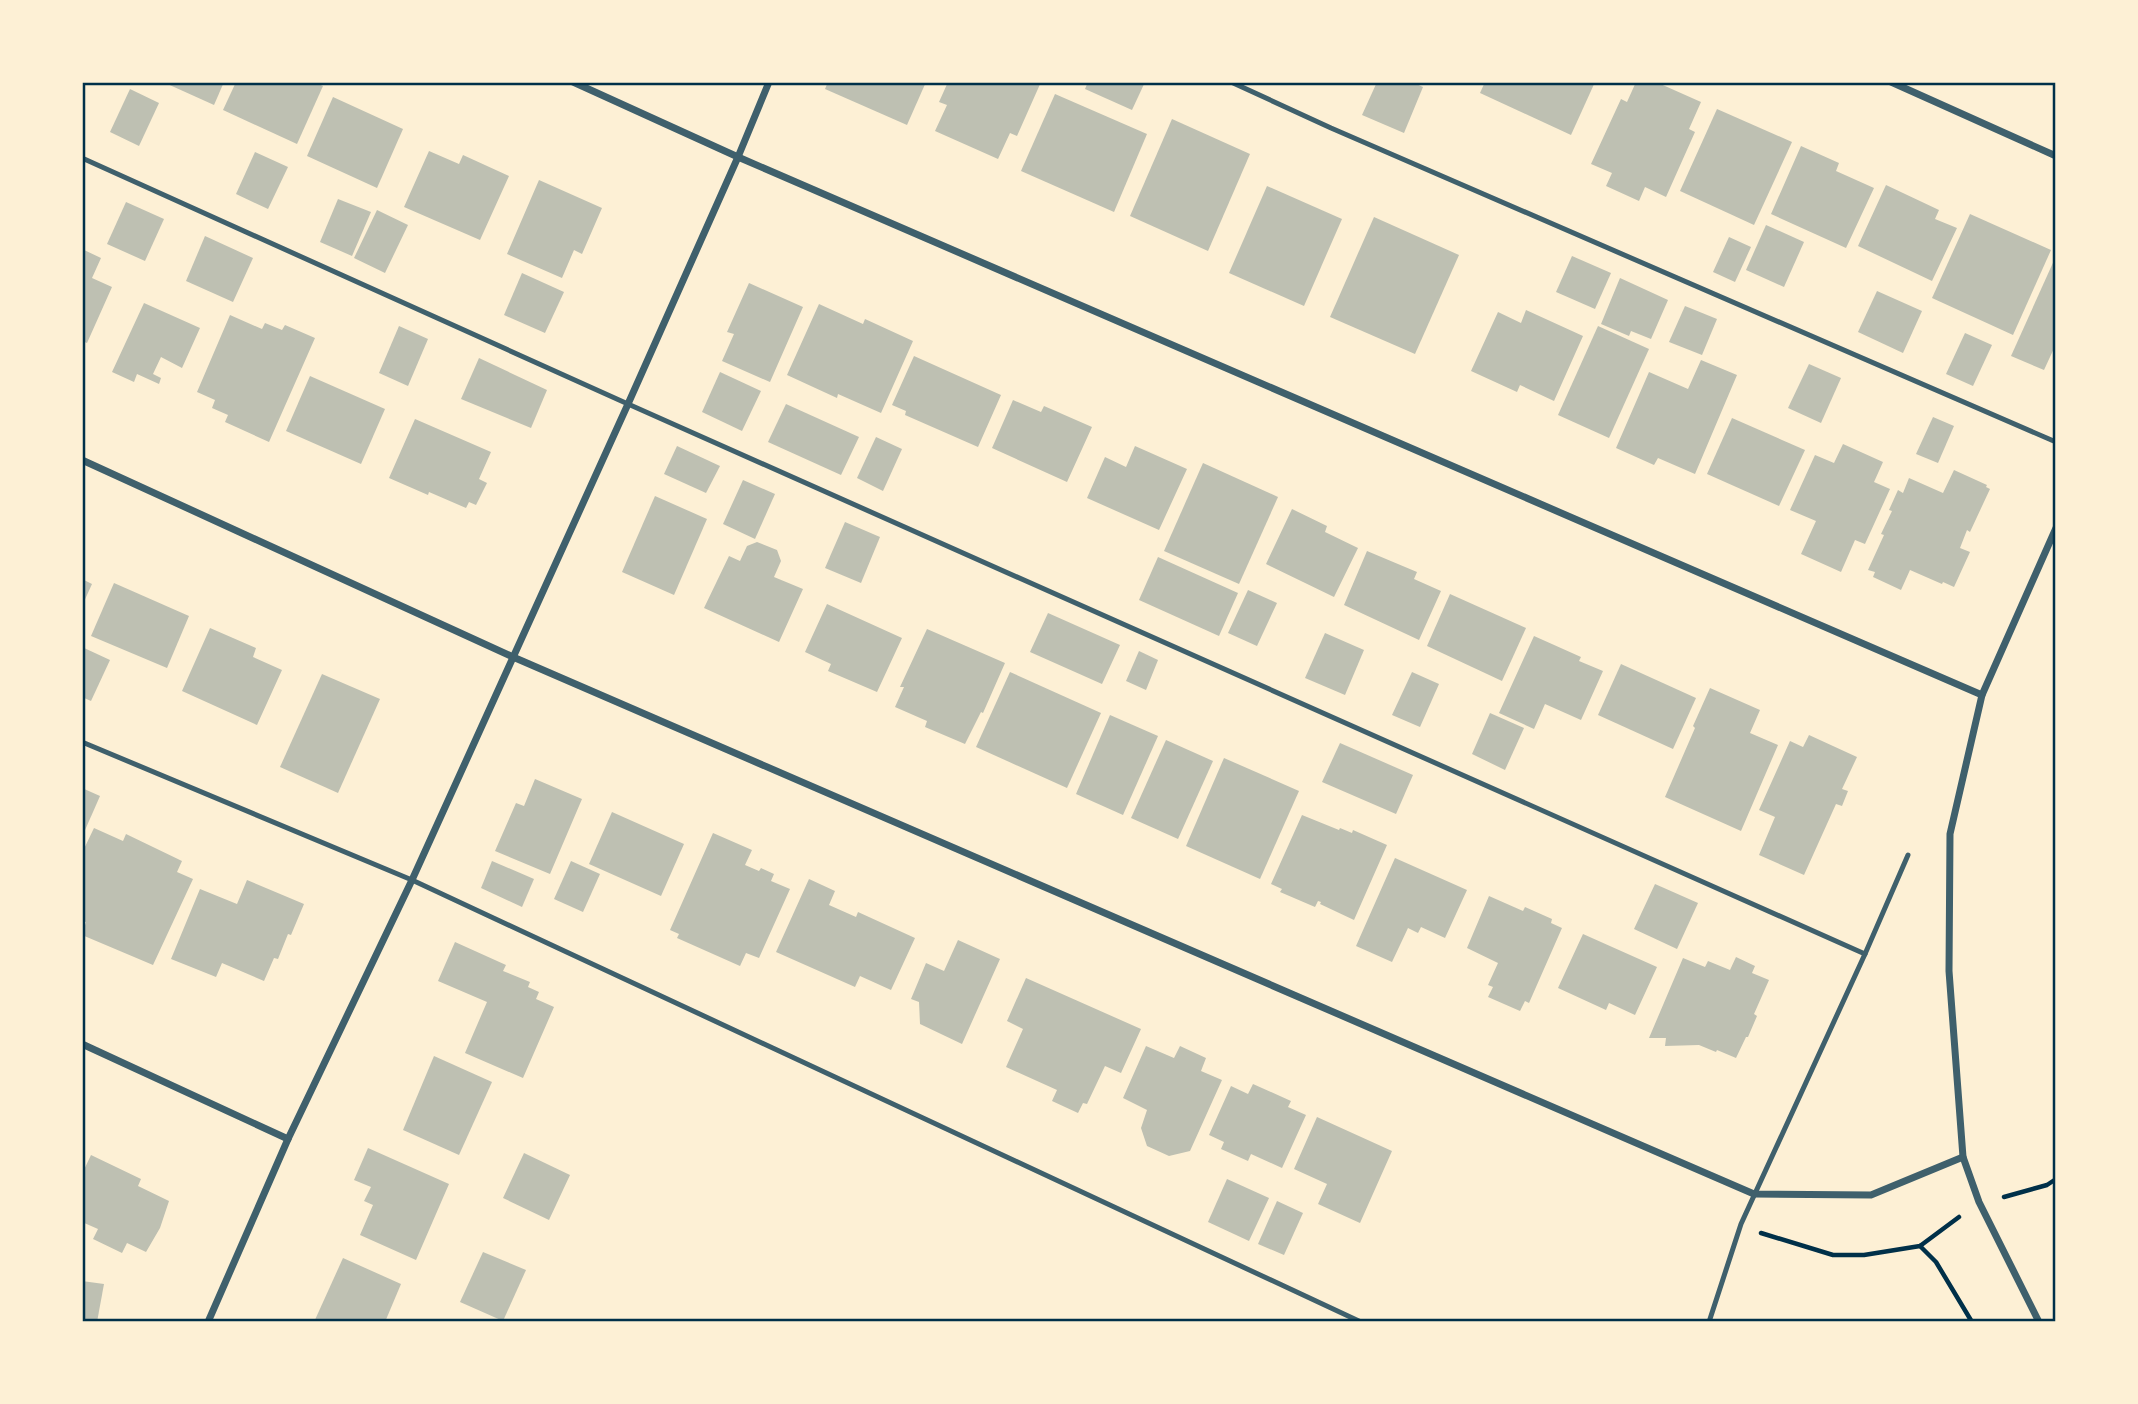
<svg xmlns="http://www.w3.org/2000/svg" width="2138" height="1404" viewBox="0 0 2138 1404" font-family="'DM Sans',sans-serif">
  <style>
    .building { fill: #bec0b2 }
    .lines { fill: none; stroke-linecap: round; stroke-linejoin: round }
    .path { stroke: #003049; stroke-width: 4.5 }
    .service { stroke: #3f606c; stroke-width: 5 }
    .minor { stroke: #3f606c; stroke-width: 7 }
    .neatline { fill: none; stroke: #003049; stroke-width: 2.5 }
  </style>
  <rect width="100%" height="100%" fill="#fdf0d5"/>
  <!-- building -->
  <g class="building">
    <path d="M163,82H224L214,105Z"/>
    <path d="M236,82H314L323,86L297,144L223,110Z"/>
    <path d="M828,82H926L907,125L825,89Z"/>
    <path d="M948,82H1041L1017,136L1010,133L998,159L935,131L947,105L939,102Z"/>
    <path d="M1088,82H1145L1132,110L1085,89Z"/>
    <path d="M1377,82H1412L1423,87L1404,133L1362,115Z"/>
    <path d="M1485,82H1595L1571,135L1480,93Z"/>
    <path d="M1636,82H1656L1701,102L1689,129L1695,132L1666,197L1645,187L1639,201L1606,186L1612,173L1591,164L1621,99L1627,102Z"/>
    <path d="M130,89L159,103L139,146L110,132Z"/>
    <path d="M1055,94L1147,134L1114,212L1021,171Z"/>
    <path d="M333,97L403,129L377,188L307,156Z"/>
    <path d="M1717,109L1792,142L1754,225L1680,191Z"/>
    <path d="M1172,119L1250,154L1208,251L1130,216Z"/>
    <path d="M1801,146L1839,163L1836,171L1874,188L1846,248L1771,214Z"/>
    <path d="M429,151L459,164L463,155L509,176L480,240L404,207Z"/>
    <path d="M255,152L288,167L268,209L236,194Z"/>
    <path d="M539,180L602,208L582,254L574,250L562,278L507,254Z"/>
    <path d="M1886,185L1939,210L1935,219L1957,228L1932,281L1858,246Z"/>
    <path d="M1267,186L1342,219L1304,306L1229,273Z"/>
    <path d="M338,199L371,212L352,256L320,242Z"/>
    <path d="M126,202L164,219L145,261L107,244Z"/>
    <path d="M377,210L408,225L385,273L354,258Z"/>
    <path d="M1970,214L2051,250L2013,335L1932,298Z"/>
    <path d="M1374,217L1459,255L1415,354L1330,317Z"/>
    <path d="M1766,225L1804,242L1784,287L1746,270Z"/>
    <path d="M205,236L253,258L233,302L186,281Z"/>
    <path d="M1729,237L1751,247L1735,282L1713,272Z"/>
    <path d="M82,249L101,258L92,278L112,287L87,343L82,341Z"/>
    <path d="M1572,256L1611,273L1595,309L1556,292Z"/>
    <path d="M2056,256V344L2044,370L2011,356Z"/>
    <path d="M522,273L564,292L545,333L504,315Z"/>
    <path d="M1620,278L1668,300L1651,339L1631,331L1629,336L1601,324Z"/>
    <path d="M749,283L803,307L770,382L722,361L734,334L727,332Z"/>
    <path d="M1877,291L1922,311L1903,353L1858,332Z"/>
    <path d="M144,303L200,328L182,368L161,357L153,374L161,378L159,384L137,374L134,382L112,372Z"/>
    <path d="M819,304L863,324L865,319L913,341L881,413L838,394L837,398L787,375Z"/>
    <path d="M1685,306L1717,319L1702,355L1669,342Z"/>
    <path d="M1526,310L1583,336L1554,401L1520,385L1517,392L1471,371L1498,312L1521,323Z"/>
    <path d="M230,315L262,329L265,323L282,330L285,325L315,338L269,442L225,422L228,415L212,408L215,400L197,392Z"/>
    <path d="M399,326L428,339L408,386L379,373Z"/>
    <path d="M1598,326L1649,349L1609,438L1558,415Z"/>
    <path d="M1965,333L1992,345L1973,386L1946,374Z"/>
    <path d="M914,356L1001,395L978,447L905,415L906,411L892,405Z"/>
    <path d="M479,358L547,390L531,428L461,399Z"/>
    <path d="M1701,360L1737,375L1695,474L1658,458L1654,465L1616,448L1649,372L1688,389Z"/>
    <path d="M1809,364L1841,378L1821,423L1788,408Z"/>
    <path d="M720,372L761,391L742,431L702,412Z"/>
    <path d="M310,376L385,409L361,464L286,431Z"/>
    <path d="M1013,400L1041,412L1044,406L1092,427L1067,482L992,448Z"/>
    <path d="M786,404L859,437L841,475L768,442Z"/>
    <path d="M1933,417L1954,426L1938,463L1916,454Z"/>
    <path d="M1732,418L1805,450L1779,506L1707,474Z"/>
    <path d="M415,419L491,452L479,479L487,483L476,505L469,502L466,508L429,492L428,495L389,478Z"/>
    <path d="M876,437L902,449L883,491L857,478Z"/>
    <path d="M1843,444L1883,462L1874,482L1890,489L1865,544L1855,540L1841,572L1801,554L1816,521L1790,510L1815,455L1834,463Z"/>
    <path d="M677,446L720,466L706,493L664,474Z"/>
    <path d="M1135,446L1187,469L1159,530L1087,498L1105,457L1126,467Z"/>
    <path d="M1203,463L1278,497L1239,584L1164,551Z"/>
    <path d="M1954,470L1987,485L1986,487L1990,489L1970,532L1967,530L1960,548L1970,552L1954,587L1943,582L1942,584L1910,570L1901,590L1873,577L1875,572L1868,570L1884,535L1881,534L1892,511L1889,510L1898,490L1903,493L1909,478L1943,493Z"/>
    <path d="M743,480L775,494L755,539L723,524Z"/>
    <path d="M655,496L707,519L674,595L622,572Z"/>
    <path d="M1292,509L1327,526L1325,532L1358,548L1334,597L1266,564Z"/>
    <path d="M845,522L880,537L861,583L825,568Z"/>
    <path d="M757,542L777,550L781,561L774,577L803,589L779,642L704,608L729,556L740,561L747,546Z"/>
    <path d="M1367,551L1417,572L1414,579L1441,591L1419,640L1344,605Z"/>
    <path d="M1158,557L1238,593L1219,636L1139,600Z"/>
    <path d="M82,579L92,584L82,606Z"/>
    <path d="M114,583L189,616L167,668L91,636Z"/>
    <path d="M1248,590L1277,603L1257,646L1228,633Z"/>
    <path d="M1450,594L1526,628L1502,681L1427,646Z"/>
    <path d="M827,604L902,638L877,692L828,671L831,664L805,652Z"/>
    <path d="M1048,613L1120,645L1102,684L1030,652Z"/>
    <path d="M210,628L256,648L253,657L282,670L257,725L182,691Z"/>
    <path d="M927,629L1005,663L983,713L981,712L965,744L925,727L927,721L895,707L904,687H900Z"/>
    <path d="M1325,633L1364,650L1345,695L1305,678Z"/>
    <path d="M1534,636L1581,657L1579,661L1603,671L1581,720L1545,704L1534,729L1499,713Z"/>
    <path d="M82,647L110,660L91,701L82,697Z"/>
    <path d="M1139,651L1158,660L1146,690L1126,681Z"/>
    <path d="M1621,664L1696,698L1673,749L1598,715Z"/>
    <path d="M1010,672L1101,713L1067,788L976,747Z"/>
    <path d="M1412,672L1439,684L1420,727L1392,715Z"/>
    <path d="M322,674L380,699L338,793L280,767Z"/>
    <path d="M1710,688L1760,710L1750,733L1778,745L1741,831L1665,797L1695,728L1693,726Z"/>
    <path d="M1490,713L1524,728L1505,770L1472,754Z"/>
    <path d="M1110,715L1158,736L1123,815L1076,794Z"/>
    <path d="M1809,735L1857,757L1842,789L1848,791L1842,806L1836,804L1804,875L1759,855L1775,817L1759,810L1790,741L1803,747Z"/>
    <path d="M1166,740L1213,761L1178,839L1131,818Z"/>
    <path d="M1340,743L1413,775L1396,814L1322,782Z"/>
    <path d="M1224,758L1299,791L1260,879L1186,846Z"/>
    <path d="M535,779L582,799L550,874L495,851L516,803L524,806Z"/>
    <path d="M82,788L100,796L82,837Z"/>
    <path d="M612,812L684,844L661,896L589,864Z"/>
    <path d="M1302,815L1339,830L1340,828L1352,833L1353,830L1387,845L1354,920L1320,904L1321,902L1318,901L1315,907L1280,892L1282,889L1271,884Z"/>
    <path d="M94,828L123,841L126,834L182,861L177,872L193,879L153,965L82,935L86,922L82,921V853Z"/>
    <path d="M713,833L752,850L745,865L759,871L761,868L774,874L771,881L790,889L759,958L746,953L740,966L677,938L679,934L670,930Z"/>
    <path d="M1395,858L1467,890L1445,938L1421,927L1418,933L1408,928L1392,962L1356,946Z"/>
    <path d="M492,861L534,879L522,907L481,888Z"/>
    <path d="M571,861L600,874L583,912L554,899Z"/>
    <path d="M809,879L835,891L829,905L856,917L858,912L915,938L891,990L860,976L855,987L776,952Z"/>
    <path d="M247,880L304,904L291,935L288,934L278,959L274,958L264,981L222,963L216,977L171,959L200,889L237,904Z"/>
    <path d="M1655,884L1698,903L1677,949L1634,929Z"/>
    <path d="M1489,896L1523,911L1525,907L1552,919L1551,923L1562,928L1529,1003L1525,1001L1520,1011L1488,997L1493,987L1488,985L1498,963L1467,948Z"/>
    <path d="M1583,934L1657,967L1635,1015L1609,1003L1606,1010L1558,988Z"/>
    <path d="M958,940L1000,959L962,1044L920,1024L919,1002L911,999L926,963L944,971Z"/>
    <path d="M455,942L506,965L503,971L530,982L528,987L539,992L536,999L554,1007L523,1078L465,1053L487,1002L438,981Z"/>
    <path d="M1736,957L1755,966L1752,973L1769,980L1754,1014L1757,1016L1748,1037H1746L1736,1058L1717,1050L1716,1052L1699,1045L1665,1046L1666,1038H1649L1683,958L1705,967L1708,961L1730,970Z"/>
    <path d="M1026,978L1141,1029L1121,1073L1105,1066L1087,1104L1083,1103L1078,1113L1052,1101L1057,1090L1006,1067L1023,1029L1007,1021Z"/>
    <path d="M1146,1046L1174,1058L1180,1046L1206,1058L1201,1071L1222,1080L1190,1151L1169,1156L1147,1146L1141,1128L1147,1110L1123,1098Z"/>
    <path d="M434,1056L492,1082L459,1155L403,1130Z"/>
    <path d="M1253,1084L1291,1101L1288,1107L1306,1115L1282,1168L1251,1154L1248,1161L1221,1149L1224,1142L1209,1135L1231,1086L1248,1094Z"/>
    <path d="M1317,1117L1392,1151L1360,1223L1318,1204L1327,1184L1294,1169Z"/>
    <path d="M368,1148L449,1184L416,1260L360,1235L373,1205L364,1201L371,1187L354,1180Z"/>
    <path d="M524,1153L570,1175L549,1220L503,1198Z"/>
    <path d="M91,1155L141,1179L138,1186L169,1201L160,1228L146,1252L127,1243L122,1253L93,1239L98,1229L82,1222V1174Z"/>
    <path d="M1227,1179L1269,1198L1249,1241L1208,1222Z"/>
    <path d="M1277,1201L1303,1213L1284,1255L1258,1244Z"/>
    <path d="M483,1252L526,1270L503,1321L460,1302Z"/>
    <path d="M343,1258L401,1284L385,1322H314Z"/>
    <path d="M82,1281L104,1284L97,1322H82Z"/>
  </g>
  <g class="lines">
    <!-- path -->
    <g class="path">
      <path d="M2004,1197L2047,1185L2056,1179"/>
      <path d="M1761,1233L1833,1255H1864L1920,1246L1959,1217"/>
      <path d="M1920,1246L1936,1262L1972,1322"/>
    </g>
    <!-- service -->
    <g class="service">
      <path d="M1231,82L1331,128L2056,442"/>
      <path d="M82,158L628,404L1865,954"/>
      <path d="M82,742L412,880L1361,1322"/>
      <path d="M1709,1322L1741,1224L1865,954L1908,855"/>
    </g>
    <!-- minor -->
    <g class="minor">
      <path d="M573,82L738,157L1982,695"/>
      <path d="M1891,82L2056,156"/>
      <path d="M82,460L513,657L1754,1194L1871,1195L1963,1157"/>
      <path d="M82,1044L288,1139"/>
      <path d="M208,1322L288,1139L412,880L628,404L738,157L769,82"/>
      <path d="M2039,1322L1979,1202L1963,1157L1949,971L1950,834L1982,695L2056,528"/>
    </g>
  </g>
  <!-- border -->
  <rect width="2138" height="1404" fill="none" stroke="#fdf0d5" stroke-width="168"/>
  <rect x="84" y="84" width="1970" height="1236" class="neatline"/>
</svg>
